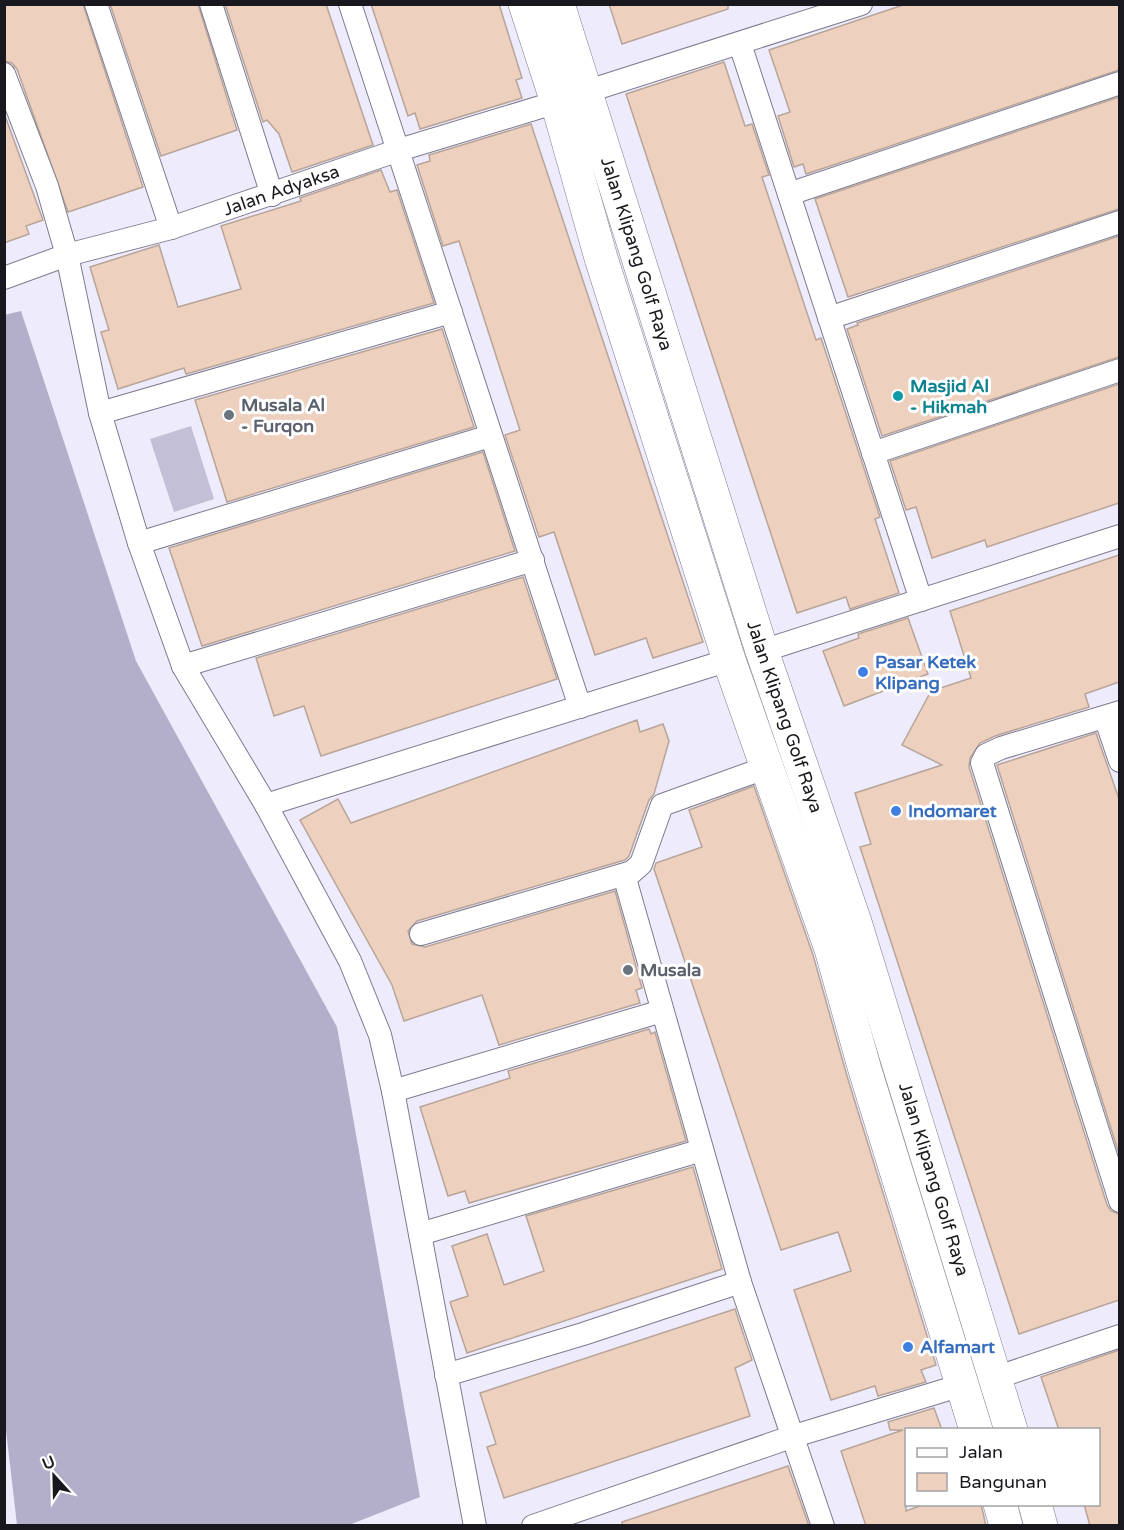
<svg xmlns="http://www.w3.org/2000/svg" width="1124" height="1530" viewBox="0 0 1124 1530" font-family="'Varela Round',sans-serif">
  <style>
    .green { fill: #c2bfd6 }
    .forest { fill: #b3afcb }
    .building { fill: #edd0be; stroke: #b8a599; stroke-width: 1.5 }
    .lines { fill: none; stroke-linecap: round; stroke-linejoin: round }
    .minor-casing { stroke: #7e7b8e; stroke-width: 24 }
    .secondary-casing { stroke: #7e7b8e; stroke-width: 34 }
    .minor { stroke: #fff; stroke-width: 22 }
    .secondary { stroke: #fff; stroke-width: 33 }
    .culture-dot { fill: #0f9aa8; stroke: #fff; stroke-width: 2 }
    .worship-dot { fill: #6b7280; stroke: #fff; stroke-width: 2 }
    .shop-dot { fill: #3f7fe0; stroke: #fff; stroke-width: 2 }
    .labels { text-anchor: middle; stroke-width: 6; stroke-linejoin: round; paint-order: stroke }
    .street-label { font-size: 18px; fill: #19181f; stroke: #fff }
    .culture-label { font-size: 18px; font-weight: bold; fill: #0d838f; stroke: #fff; text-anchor: start }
    .worship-label { font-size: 18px; font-weight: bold; fill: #5b616d; stroke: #fff; text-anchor: start }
    .shop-label { font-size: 18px; font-weight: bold; fill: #366cbe; stroke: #fff; text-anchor: start }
  </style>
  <rect width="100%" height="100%" fill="#eeebfc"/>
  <!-- green -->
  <path class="green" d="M191,426L214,499L174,512L150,439Z"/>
  <!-- forest -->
  <path class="forest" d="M21,311L136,661L337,1027L420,1497L349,1525H17L4,1413V315Z"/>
  <!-- building -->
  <g class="building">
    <path d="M4,4H83L143,187L68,212L17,69L12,63L4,61Z"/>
    <path d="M110,4H198L237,130L161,156Z"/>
    <path d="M225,4H326L373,145L292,172L279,134L267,120L263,122Z"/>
    <path d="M371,4H499L522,78L516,80L522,98L420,129L415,113L408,116Z"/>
    <path d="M609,4H728V9L622,44Z"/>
    <path d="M906,4H1119V70L806,174L803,164L794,167L778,116L790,112L769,50Z"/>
    <path d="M724,62L745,126L752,124L769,175L762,177L816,340L821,338L880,517L875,519L899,593L850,609L846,597L797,613L626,94Z"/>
    <path d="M1119,97V209L848,297L815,199Z"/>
    <path d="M4,113L43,220L26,226L29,234L4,243Z"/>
    <path d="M531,124L703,642L653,658L646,638L595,655L554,532L539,537L505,435L520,430L459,241L443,246L417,165L430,161L429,155Z"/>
    <path d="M381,170L390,192L397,190L434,303L186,374L184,368L118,389L101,332L109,330L90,267L159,245L178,307L241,289L221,226L301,201L300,198Z"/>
    <path d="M1119,236V357L882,436L847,329L858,325L857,323Z"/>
    <path d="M442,329L474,427L227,502L195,400Z"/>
    <path d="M1119,384V503L987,547L985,540L932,558L916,507L906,510L890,461Z"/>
    <path d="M483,452L515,551L202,646L169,548Z"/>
    <path d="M1119,555V682L1085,694L1089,707L995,736L980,743L970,758L969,767L1107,1205L1111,1211L1119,1214V1300L1019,1334L860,847L871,844L855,793L942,765L902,745L931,691L971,678L950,611Z"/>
    <path d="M523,577L557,679L321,756L304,706L274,716L256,658Z"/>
    <path d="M908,618L928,674L844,706L823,651L859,638L858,634Z"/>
    <path d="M637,720L640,732L663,724L669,741L654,794L649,800L629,856L625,860L417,921L408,931L412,944L425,947L615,891L642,988L636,990L640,1003L499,1045L482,995L404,1021L392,985L300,820L338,799L351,823Z"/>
    <path d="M1096,733L1119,799V1154L997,765Z"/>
    <path d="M754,786L813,955L847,1076L936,1365L921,1370L926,1382L878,1396L875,1386L831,1400L794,1290L851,1271L838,1232L781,1250L654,869L656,863L702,847L689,810Z"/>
    <path d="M649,1029L651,1034L655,1032L686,1141L469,1203L465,1191L448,1196L420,1107L510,1078L508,1071Z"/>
    <path d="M693,1167L722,1269L467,1353L450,1302L468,1296L452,1246L487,1234L504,1285L544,1271L526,1216Z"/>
    <path d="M735,1309L752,1360L735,1368L750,1416L504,1498L487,1447L496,1444L480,1393Z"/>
    <path d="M1119,1350V1526H1090L1084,1504H1098V1430H1059L1041,1377Z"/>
    <path d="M934,1408L942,1430H906V1511L925,1504H981L986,1526H866L841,1451L903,1430H890L888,1422Z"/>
    <path d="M788,1466L809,1526H622V1522Z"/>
  </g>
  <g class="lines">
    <defs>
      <g id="minor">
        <path d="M96,4L171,228"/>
        <path d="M211,4L272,195"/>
        <path d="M350,4L580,707"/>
        <path d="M740,44L921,600"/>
        <path d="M4,74L47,186L67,255L100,413L139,543L183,666L266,805L350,961L380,1035L393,1091L475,1526"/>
        <path d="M585,92L861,4"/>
        <path d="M789,194L1120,83"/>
        <path id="s1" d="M4,278L67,255L171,228L399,150L557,102"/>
        <path d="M829,318L1120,222"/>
        <path d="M100,413L451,312"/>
        <path d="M873,453L1120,370"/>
        <path d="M139,543L490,436"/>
        <path d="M762,651L1120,536"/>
        <path d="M183,666L533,560"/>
        <path d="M1120,712L1001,748L986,755L982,763L1120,1201"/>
        <path d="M1105,717L1120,761"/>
        <path d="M266,805L729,660"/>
        <path d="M624,875L740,1282L823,1526"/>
        <path d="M421,934L632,872L641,864L662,805L768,767"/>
        <path d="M393,1091L662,1011"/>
        <path d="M420,1234L702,1150"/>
        <path d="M446,1375L583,1334L740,1282"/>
        <path d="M995,1378L1120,1336"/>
        <path d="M533,1526L791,1437L962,1385"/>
      </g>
      <g id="secondary">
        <path d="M525,4L557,102L601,258L729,660L831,949L865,1070L976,1430"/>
        <path id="s2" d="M558,4L762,651L855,922L1011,1430"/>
        <path d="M1000,1504L1006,1526"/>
        <path d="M1035,1504L1041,1526"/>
      </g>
    </defs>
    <!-- minor casing -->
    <use href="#minor" class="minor-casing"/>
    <!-- secondary casing -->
    <use href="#secondary" class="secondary-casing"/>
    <!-- minor -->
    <use href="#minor" class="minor"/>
    <!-- secondary -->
    <use href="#secondary" class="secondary"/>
  </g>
  <!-- markers -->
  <circle class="culture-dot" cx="898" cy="396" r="6"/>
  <g class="worship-dot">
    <circle cx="229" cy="415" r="6"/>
    <circle cx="628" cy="970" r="6"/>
  </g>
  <g class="shop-dot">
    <circle cx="863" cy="672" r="6"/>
    <circle cx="896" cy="811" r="6"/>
    <circle cx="908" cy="1347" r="6"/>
  </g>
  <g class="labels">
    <!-- street labels -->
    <g class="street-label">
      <text dy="6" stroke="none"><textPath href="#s1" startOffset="291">Jalan Adyaksa</textPath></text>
      <text dy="6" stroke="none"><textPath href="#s2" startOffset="262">Jalan Klipang Golf Raya</textPath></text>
      <text dy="6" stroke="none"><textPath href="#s2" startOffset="748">Jalan Klipang Golf Raya</textPath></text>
      <text dy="6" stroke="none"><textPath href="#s2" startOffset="1234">Jalan Klipang Golf Raya</textPath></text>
    </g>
    <!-- culture labels -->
    <g class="culture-label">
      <text x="910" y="392">Masjid Al<tspan x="910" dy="21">- Hikmah</tspan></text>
    </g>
    <!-- worship labels -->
    <g class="worship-label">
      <text x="241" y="411">Musala Al<tspan x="241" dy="21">- Furqon</tspan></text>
      <text x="640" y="976">Musala</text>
    </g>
    <!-- shop labels -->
    <g class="shop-label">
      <text x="875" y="668">Pasar Ketek<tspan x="875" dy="21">Klipang</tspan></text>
      <text x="908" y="817">Indomaret</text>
      <text x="920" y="1353">Alfamart</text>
    </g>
  </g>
  <!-- border -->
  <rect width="1124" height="1530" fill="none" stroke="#19181f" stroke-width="12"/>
  <!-- legend -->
  <rect x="905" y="1428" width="195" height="78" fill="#ffffff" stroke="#a3a3a5" stroke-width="1.5"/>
  <rect x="917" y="1448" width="30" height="9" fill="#ffffff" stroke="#a3a3a5" stroke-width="1.5"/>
  <text x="959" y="1458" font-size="18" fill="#19181f">Jalan</text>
  <rect x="917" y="1473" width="30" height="18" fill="#edd0be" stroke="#a3a3a5" stroke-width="1.5"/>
  <text x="959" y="1488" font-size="18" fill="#19181f">Bangunan</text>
  <!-- north arrow -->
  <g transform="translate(54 1476) rotate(338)" stroke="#ffffff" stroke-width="4.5" paint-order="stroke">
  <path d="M0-4.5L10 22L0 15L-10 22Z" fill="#19181f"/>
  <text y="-9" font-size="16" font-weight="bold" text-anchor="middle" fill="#19181f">U</text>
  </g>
</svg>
